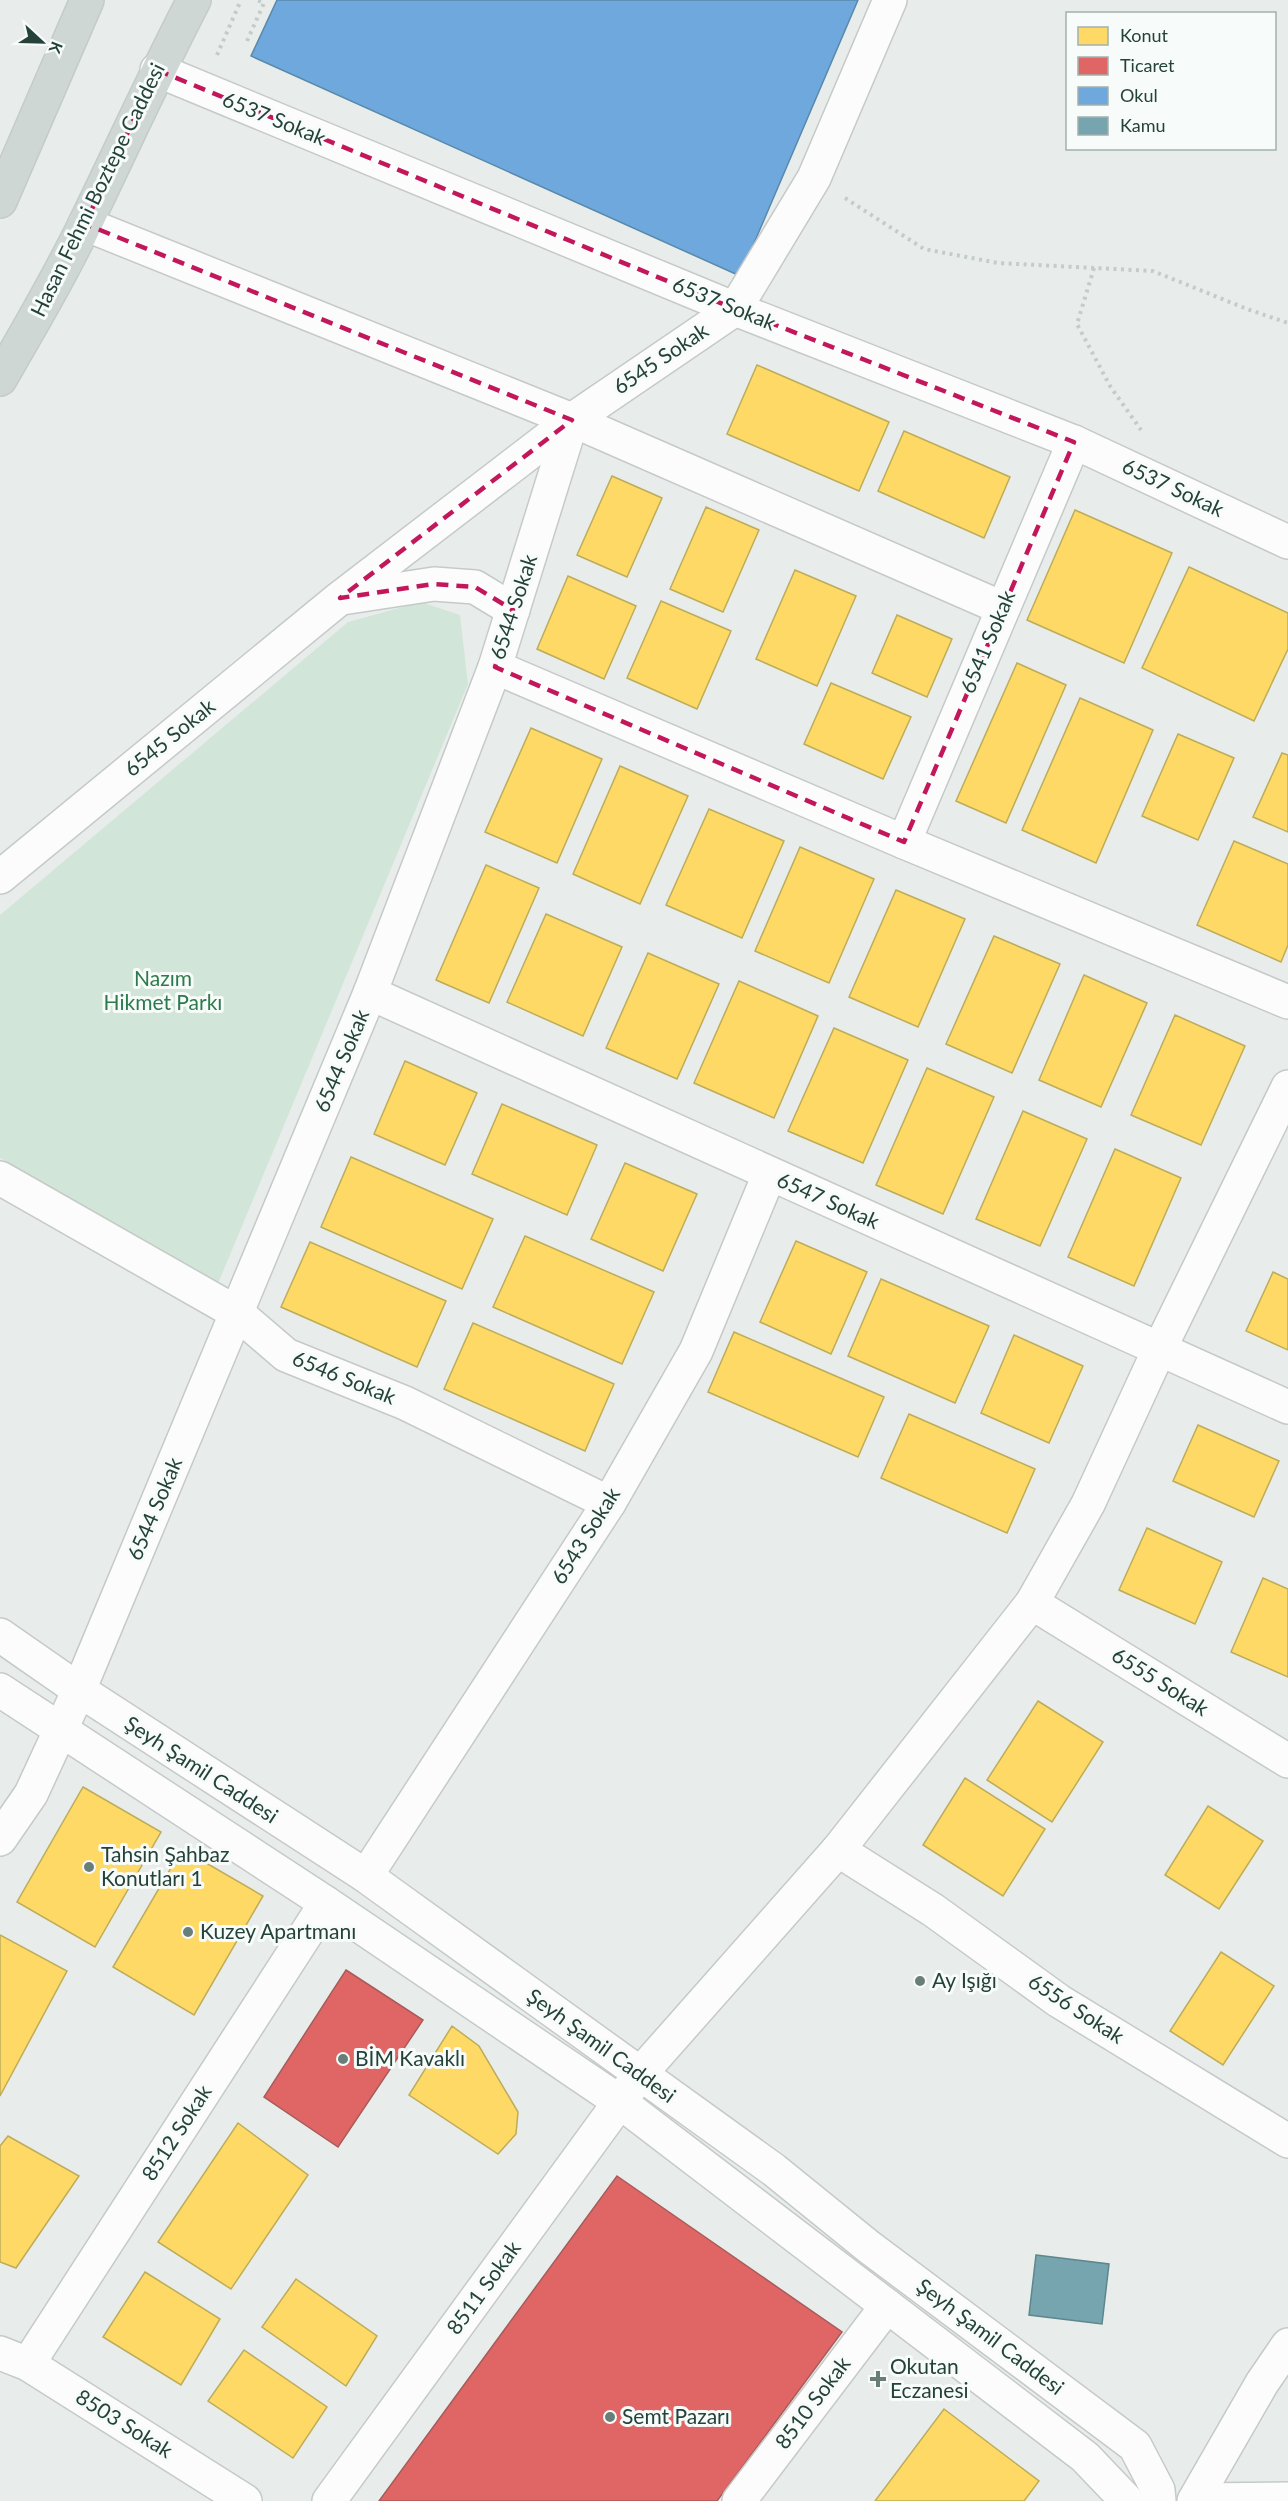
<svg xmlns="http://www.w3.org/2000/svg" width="1288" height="2501" viewBox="0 0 1288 2501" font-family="Lato,sans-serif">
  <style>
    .green { fill: #d1e6d8 }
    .homes { fill: #ffd966; stroke: #bdac59; stroke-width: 1.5 }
    .shops { fill: #e06666; stroke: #a85b59; stroke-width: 1.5 }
    .schools { fill: #6fa8dc; stroke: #5889ab; stroke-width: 1.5 }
    .public { fill: #76a5af; stroke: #5d878c; stroke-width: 1.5 }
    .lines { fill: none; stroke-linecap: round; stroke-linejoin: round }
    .minor-casing { stroke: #c5cac8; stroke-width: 36 }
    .major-casing { stroke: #c3ccc9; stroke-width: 36 }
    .path { stroke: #c3ccca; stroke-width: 4; stroke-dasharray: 3 4.5; stroke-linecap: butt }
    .minor { stroke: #fcfcfc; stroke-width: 33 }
    .major { stroke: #cfd7d5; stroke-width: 33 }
    .marked { fill: none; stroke: #c2185b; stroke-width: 4.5; stroke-dasharray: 12 8; stroke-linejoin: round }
    .poi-dot { fill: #697e78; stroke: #f7fbf9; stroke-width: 2 }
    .labels { text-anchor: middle; stroke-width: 6; stroke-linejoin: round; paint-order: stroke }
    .street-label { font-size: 21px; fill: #24423a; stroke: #f7fbf9 }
    .park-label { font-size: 21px; fill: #2d7a4b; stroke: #f7fbf9 }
    .poi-label { font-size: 21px; fill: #24423a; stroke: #f7fbf9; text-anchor: start }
  </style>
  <rect width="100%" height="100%" fill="#e8edeb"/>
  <!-- green -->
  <path class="green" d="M421,602L460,615L468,684L217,1286L0,1158V915L348,622Z"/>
  <!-- homes -->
  <g class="homes">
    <path d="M757,365L889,422L859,491L727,434Z"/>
    <path d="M904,431L1010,477L984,538L878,491Z"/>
    <path d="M612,476L662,498L627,577L577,555Z"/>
    <path d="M706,507L759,530L723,612L670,589Z"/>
    <path d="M1075,510L1172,553L1124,663L1027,620Z"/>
    <path d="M1189,567L1288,613V649L1254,721L1142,668Z"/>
    <path d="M795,570L856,596L817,686L756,659Z"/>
    <path d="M568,576L636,606L604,679L537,649Z"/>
    <path d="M661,601L731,631L697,709L627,678Z"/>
    <path d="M897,615L952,639L927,697L872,673Z"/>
    <path d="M1017,663L1066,685L1006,823L956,801Z"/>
    <path d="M831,683L911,717L883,779L804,744Z"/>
    <path d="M1080,698L1153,730L1096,863L1022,830Z"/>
    <path d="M531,728L602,759L557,863L485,832Z"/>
    <path d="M1178,734L1234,758L1198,840L1142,816Z"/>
    <path d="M1282,753L1288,755V832L1253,817Z"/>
    <path d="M620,766L688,796L640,904L573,874Z"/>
    <path d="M709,809L784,841L742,938L666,905Z"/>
    <path d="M1234,841L1288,864V945L1281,962L1197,925Z"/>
    <path d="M800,847L874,879L829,983L755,951Z"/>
    <path d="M486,865L539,888L489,1003L436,980Z"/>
    <path d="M896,890L965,919L918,1027L849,997Z"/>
    <path d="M546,914L622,947L583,1036L507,1002Z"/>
    <path d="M994,936L1060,964L1012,1073L946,1044Z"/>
    <path d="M648,953L719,984L677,1079L606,1048Z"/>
    <path d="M1084,975L1147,1003L1101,1107L1039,1080Z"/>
    <path d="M739,981L818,1016L774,1118L694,1083Z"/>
    <path d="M1175,1015L1245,1046L1201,1145L1131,1115Z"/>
    <path d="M834,1028L908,1060L863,1163L788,1131Z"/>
    <path d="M405,1061L477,1093L445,1165L374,1134Z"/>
    <path d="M927,1068L994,1097L943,1214L876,1185Z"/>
    <path d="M502,1104L597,1145L567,1215L472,1174Z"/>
    <path d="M1023,1111L1087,1139L1040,1246L976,1219Z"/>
    <path d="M1115,1149L1181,1178L1134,1286L1068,1257Z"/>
    <path d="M351,1157L493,1219L462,1289L321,1227Z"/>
    <path d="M625,1163L697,1194L663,1271L591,1239Z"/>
    <path d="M525,1236L654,1292L622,1364L493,1307Z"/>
    <path d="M796,1241L867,1272L831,1354L760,1322Z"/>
    <path d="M310,1242L446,1301L417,1367L281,1307Z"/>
    <path d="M1273,1272L1288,1279V1350L1246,1331Z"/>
    <path d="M881,1279L989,1326L955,1403L848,1356Z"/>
    <path d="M473,1323L614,1384L585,1451L444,1389Z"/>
    <path d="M734,1332L884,1397L858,1457L708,1392Z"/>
    <path d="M1014,1335L1083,1366L1049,1443L981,1413Z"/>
    <path d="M909,1414L1035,1469L1007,1533L881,1478Z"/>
    <path d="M1198,1425L1279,1461L1254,1517L1173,1481Z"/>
    <path d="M1147,1528L1222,1562L1195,1624L1119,1590Z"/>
    <path d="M1263,1578L1288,1589V1677L1231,1652Z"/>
    <path d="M1038,1701L1103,1742L1052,1822L987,1780Z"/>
    <path d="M965,1778L1045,1829L1003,1896L923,1845Z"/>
    <path d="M83,1787L161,1832L95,1947L17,1902Z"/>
    <path d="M1208,1806L1263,1841L1219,1909L1165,1875Z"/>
    <path d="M182,1849L263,1896L194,2015L113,1967Z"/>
    <path d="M0,1935L67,1971L0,2096Z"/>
    <path d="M1221,1952L1274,1986L1223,2065L1170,2031Z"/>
    <path d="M452,2026L479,2046L518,2112L516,2134L498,2154L409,2095Z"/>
    <path d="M238,2123L308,2175L231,2289L158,2242Z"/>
    <path d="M8,2136L79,2176L16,2268L0,2262V2146Z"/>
    <path d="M145,2272L220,2319L181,2385L103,2337Z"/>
    <path d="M296,2279L377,2336L346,2386L262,2327Z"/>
    <path d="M244,2350L327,2407L293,2458L208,2401Z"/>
    <path d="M944,2409L1039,2481L1024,2501H875Z"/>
  </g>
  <!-- shops -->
  <g class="shops">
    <path d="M346,1970L423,2020L338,2147L264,2097Z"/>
    <path d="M617,2176L842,2332L717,2501H379Z"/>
  </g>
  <!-- schools -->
  <path class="schools" d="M277,0H858L740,276L251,56Z"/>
  <!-- public -->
  <path class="public" d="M1036,2255L1109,2264L1102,2324L1029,2315Z"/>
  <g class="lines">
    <defs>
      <g id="minor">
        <path d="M157,70L735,309L1074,442L1288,542"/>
        <path d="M85,224L572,420L1002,608"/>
        <path d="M342,598L434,584L475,587L513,610"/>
        <path d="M495,667L904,842L1288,1002"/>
        <path d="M904,842L1074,442"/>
        <path d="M0,877L340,598L572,420L735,309L814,178L890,0"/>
        <path d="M370,993L1288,1407"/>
        <path d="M0,1178L237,1313L286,1355L405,1403L609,1503"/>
        <path d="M1032,1603L1288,1761"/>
        <path d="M0,1635L79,1690L366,1876L774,2170L869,2247L1135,2446L1158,2490L1159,2501"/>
        <path d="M0,1690L326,1903L620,2102L1085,2457L1127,2501"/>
        <path d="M0,1839L31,1794L79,1690L370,993L495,667L572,420"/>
        <path d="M838,1850L933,1910L1059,2001L1288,2141"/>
        <path d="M366,1876L609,1503L696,1351L769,1175"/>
        <path d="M0,2353L28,2364L245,2501"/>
        <path d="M28,2364L326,1903"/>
        <path d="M1195,2500L1288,2499"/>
        <path d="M329,2501L640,2074L838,1850L1032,1603L1088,1504L1159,1350L1288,1087"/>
        <path d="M739,2501L887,2306"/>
        <path d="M1194,2501L1262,2383L1288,2345"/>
      </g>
      <g id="major">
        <path d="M0,201L87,0"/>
        <path d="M0,379C30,327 60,276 86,222C122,148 156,73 194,0"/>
      </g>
    </defs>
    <!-- minor casing -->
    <use href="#minor" class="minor-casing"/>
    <!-- major casing -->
    <use href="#major" class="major-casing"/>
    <!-- path -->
    <g class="path">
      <path d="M247,41L264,3L257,0"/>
      <path d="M217,55L241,0"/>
      <path d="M845,198L924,249L998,263L1153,271L1247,309L1288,323"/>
      <path d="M1094,268L1077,324L1110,386L1141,430"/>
    </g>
    <!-- minor -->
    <use href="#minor" class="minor"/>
    <!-- major -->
    <use href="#major" class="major"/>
  </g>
  <!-- marked area -->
  <path class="marked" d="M157,70L735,309L1074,442L904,842L495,667L513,610L475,587L434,584L340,598L572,420L85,224Z"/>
  <!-- markers -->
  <g class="poi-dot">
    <circle cx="89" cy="1867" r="6"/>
    <circle cx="188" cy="1932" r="6"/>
    <circle cx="920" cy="1981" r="6"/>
    <circle cx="343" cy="2059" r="6"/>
    <path d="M875 2370h6v6h6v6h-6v6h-6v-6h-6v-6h6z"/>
    <circle cx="610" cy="2417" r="6"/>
  </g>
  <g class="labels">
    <!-- street labels -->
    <g class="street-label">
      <text transform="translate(274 119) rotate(22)" y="7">6537 Sokak</text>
      <text transform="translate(98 190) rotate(-64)" y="7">Hasan Fehmi Boztepe Caddesi</text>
      <text transform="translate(724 304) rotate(22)" y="7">6537 Sokak</text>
      <text transform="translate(661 359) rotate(-34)" y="7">6545 Sokak</text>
      <text transform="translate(1173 488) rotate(25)" y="7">6537 Sokak</text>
      <text transform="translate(514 607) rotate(-72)" y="7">6544 Sokak</text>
      <text transform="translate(988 642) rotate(-67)" y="7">6541 Sokak</text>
      <text transform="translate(170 738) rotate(-39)" y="7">6545 Sokak</text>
      <text transform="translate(342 1061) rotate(-67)" y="7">6544 Sokak</text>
      <text transform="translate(828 1201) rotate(24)" y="7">6547 Sokak</text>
      <text transform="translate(344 1378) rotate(22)" y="7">6546 Sokak</text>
      <text transform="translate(155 1509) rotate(-67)" y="7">6544 Sokak</text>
      <text transform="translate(586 1536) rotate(-58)" y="7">6543 Sokak</text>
      <text transform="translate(1160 1682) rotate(32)" y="7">6555 Sokak</text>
      <text transform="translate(201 1770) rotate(33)" y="7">Şeyh Şamil Caddesi</text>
      <text transform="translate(1076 2009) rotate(33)" y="7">6556 Sokak</text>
      <text transform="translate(601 2046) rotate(36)" y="7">Şeyh Şamil Caddesi</text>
      <text transform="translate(177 2133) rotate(-57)" y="7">8512 Sokak</text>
      <text transform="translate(484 2288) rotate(-54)" y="7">8511 Sokak</text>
      <text transform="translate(990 2337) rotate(37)" y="7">Şeyh Şamil Caddesi</text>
      <text transform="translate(813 2403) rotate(-53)" y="7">8510 Sokak</text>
      <text transform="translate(124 2424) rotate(32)" y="7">8503 Sokak</text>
    </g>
    <!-- park labels -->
    <g class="park-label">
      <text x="163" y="986">Nazım<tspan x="163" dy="24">Hikmet Parkı</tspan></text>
    </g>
    <!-- poi labels -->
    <g class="poi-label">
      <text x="101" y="1862">Tahsin Şahbaz<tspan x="101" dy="24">Konutları 1</tspan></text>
      <text x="200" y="1939">Kuzey Apartmanı</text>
      <text x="932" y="1988">Ay Işığı</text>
      <text x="355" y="2066">BİM Kavaklı</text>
      <text x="890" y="2374">Okutan<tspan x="890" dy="24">Eczanesi</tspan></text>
      <text x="622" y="2424">Semt Pazarı</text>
    </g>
  </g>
  <!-- legend -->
  <rect x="1066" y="12" width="210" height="138" fill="#f7fbf9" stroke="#a3b1ad" stroke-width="1.5"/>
  <rect x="1078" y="27" width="30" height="18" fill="#ffd966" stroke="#a3b1ad" stroke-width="1.5"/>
  <text x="1120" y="42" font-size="18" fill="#24423a">Konut</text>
  <rect x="1078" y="57" width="30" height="18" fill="#e06666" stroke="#a3b1ad" stroke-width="1.5"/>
  <text x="1120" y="72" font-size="18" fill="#24423a">Ticaret</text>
  <rect x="1078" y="87" width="30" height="18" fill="#6fa8dc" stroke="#a3b1ad" stroke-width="1.5"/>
  <text x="1120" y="102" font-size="18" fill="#24423a">Okul</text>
  <rect x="1078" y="117" width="30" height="18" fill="#76a5af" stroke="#a3b1ad" stroke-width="1.5"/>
  <text x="1120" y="132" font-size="18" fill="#24423a">Kamu</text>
  <!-- north arrow -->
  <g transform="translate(42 42) rotate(112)" stroke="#f7fbf9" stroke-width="4.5" paint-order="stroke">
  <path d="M0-4.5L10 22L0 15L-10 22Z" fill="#24423a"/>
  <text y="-9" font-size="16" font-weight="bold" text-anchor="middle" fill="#24423a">K</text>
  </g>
</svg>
